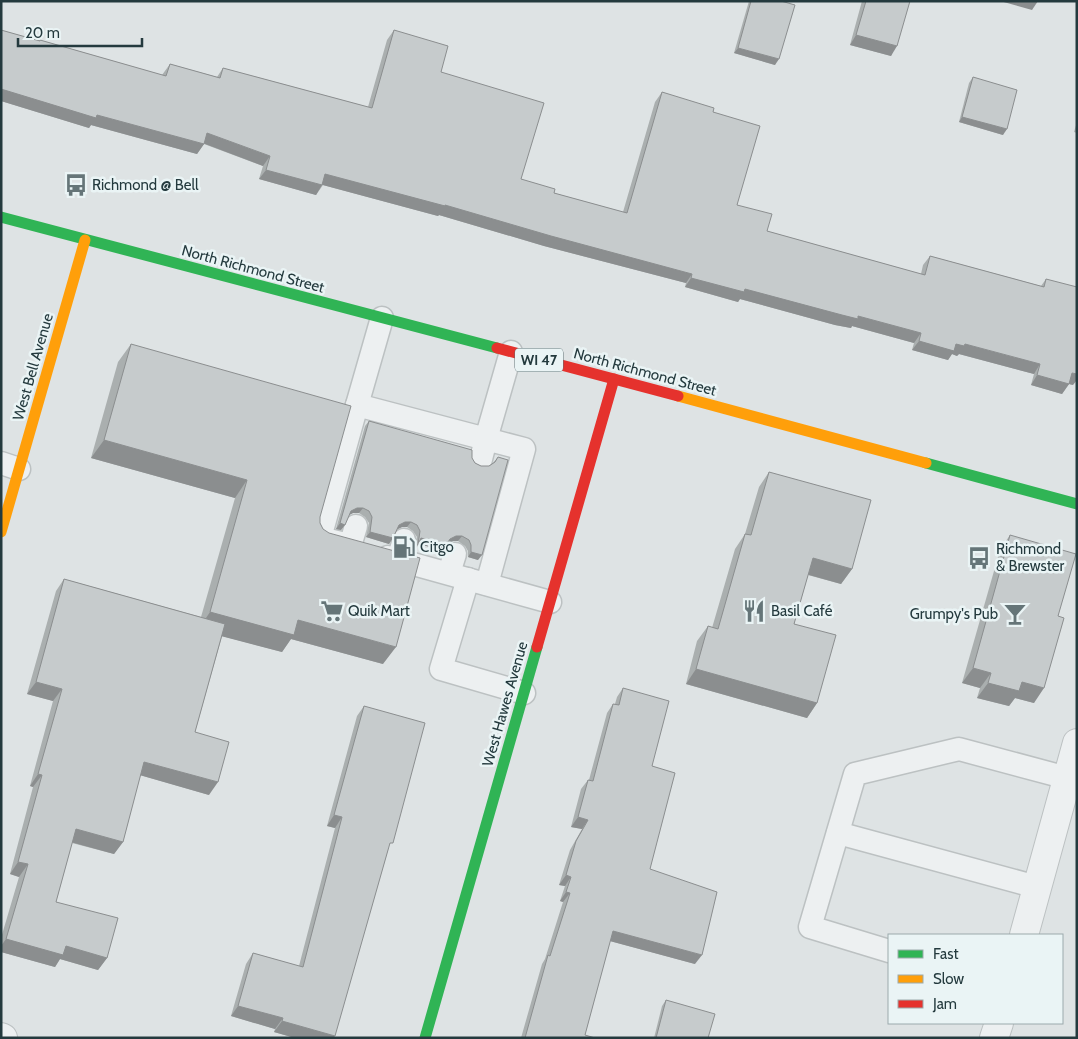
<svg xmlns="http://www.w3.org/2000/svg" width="1078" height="1039" viewBox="0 0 1078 1039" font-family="Cabin,sans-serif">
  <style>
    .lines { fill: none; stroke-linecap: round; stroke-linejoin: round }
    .lane-casing { stroke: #bcc1c2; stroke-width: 25 }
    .street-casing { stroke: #bcc1c2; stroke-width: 30 }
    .lane { stroke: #edf0f1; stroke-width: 22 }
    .street { stroke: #edf0f1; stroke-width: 28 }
    .fast { stroke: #30b455; stroke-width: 11 }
    .slow { stroke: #ff9f0a; stroke-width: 11 }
    .jam { stroke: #e5322d; stroke-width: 11 }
    .wall { fill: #aaafaf }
    .shaded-wall { fill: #8b8e8f }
    .building { fill: #c6cbcc; stroke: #8b8e8f }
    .labels { text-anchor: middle; stroke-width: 5; stroke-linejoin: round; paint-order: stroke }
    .shield { fill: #eaf4f5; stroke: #5f7275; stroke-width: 1 }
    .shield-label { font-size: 14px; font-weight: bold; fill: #243a3e }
    .poi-label { font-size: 15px; fill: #243a3e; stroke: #eaf4f5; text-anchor: start }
    .street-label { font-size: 15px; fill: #243a3e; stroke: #eaf4f5 }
  </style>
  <rect width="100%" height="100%" fill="#dee3e4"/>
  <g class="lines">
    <defs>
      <g id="lane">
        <path d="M382,318L357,405L486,439L511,352"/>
        <path d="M481,459L486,439L524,449L487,584"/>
        <path d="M1,463L19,469"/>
        <path d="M341,543L320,538L357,405"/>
        <path d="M350,546L356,526"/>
        <path d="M388,557L550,602"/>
        <path d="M398,559L404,540"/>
        <path d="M449,573L455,554"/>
        <path d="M468,579L441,669L524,693"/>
        <path d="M838,833L1037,887"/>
        <path d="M889,951L810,927L855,774L959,749L1067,778"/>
      </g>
      <g id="street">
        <path d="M1024,935L1077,743"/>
        <path d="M1,1037L3,1038"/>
        <path d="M994,1038L999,1023"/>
      </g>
    </defs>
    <!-- lane casing -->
    <use href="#lane" class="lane-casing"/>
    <!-- street casing -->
    <use href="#street" class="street-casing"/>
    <!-- lane -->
    <use href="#lane" class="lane"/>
    <!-- street -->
    <use href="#street" class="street"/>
    <!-- fast -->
    <g class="fast">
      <path d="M1,217L497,348"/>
      <path d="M926,463L1077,504"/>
      <path d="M425,1038L537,647"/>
    </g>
    <!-- slow -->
    <g class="slow">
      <path d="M678,396L926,463"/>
      <path d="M1,532L85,240"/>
    </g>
    <!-- jam -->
    <g class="jam">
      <path d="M497,348L678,396"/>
      <path d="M537,647L614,379"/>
    </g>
  </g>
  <!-- wall -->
  <g class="wall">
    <path d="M749,1H781L775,65L734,53Z"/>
    <path d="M862,1H910L891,56L850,45Z"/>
    <path d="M1,30L39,41L40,40L162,75L170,64L217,77L223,68L368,107L387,40L394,30L441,72L521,179L554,193L623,212L655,102L662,92L713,112L737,205L767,231L921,274L923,265L930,256L1041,286L1046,279L1073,385L1069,384L1062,394L1031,385L1034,374L959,354L957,356L952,354L948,360L912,350L914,343L852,326L851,328L835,325L740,299L738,302L685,287L686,283L544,246L439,215L438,216L323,185L316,195L259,179L263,166L204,144L197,154L91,125L89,128L1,101Z"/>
    <path d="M973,77L1003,135L959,122L969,83Z"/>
    <path d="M1077,122V133L1074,132Z"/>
    <path d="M131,344L320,517V523L383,664L291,639L282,652L222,636L195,732L209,795L140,775L123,842L114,854L72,843L56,902L107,958L98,970L60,959L55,967L1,952V938L19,877L10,874L33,787L30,786L53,701L27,694L56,591L64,579L201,617L235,498L91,458L118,362Z"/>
    <path d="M369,421L472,458L475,463L481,466H489L493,463L498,457L478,560L468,557V551L465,546L458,541H453L447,544L442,550L419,544L414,551L417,537L413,531L407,527H402L397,529L389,544L366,537L369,523L365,517L359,513H353L349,515L341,530L336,529L365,426Z"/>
    <path d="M769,472L852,569L841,584L808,575L794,624L817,703L807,718L686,684L697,641L708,626L712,628L735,549L745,534L759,487Z"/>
    <path d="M1010,535L1058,616L1034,703L1015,698L1009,706L977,698L980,688L962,683L1000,550Z"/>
    <path d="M623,688L652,766L650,869L695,964L610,941L585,1035L595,1038H521L542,964L545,959L563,902L560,901L565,886L559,885L570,850L582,829L571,827L581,789L588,780H589L607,713L613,704H615L617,697Z"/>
    <path d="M364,706L388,850L333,1038H295L274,1032L275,1029L231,1016L246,964L253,953L299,966L335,828L327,826L357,716Z"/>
    <path d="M666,1000L708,1038H654L662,1006Z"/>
  </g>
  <!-- shaded-wall -->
  <g class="shaded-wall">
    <path d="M1000,1H1038L1032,10Z"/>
    <path d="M856,35L897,46L891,56L850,45Z"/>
    <path d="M738,48L779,59L775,65L734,53Z"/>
    <path d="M1,89L97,115L204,144L197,154L91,125L89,128L1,101Z"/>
    <path d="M962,117L1007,129L1003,135L959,122Z"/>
    <path d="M207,133L270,156L263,166L200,142Z"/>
    <path d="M266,170L322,185L316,195L259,179Z"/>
    <path d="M325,174L445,205L692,274L686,283L544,246L439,215L438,216L319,184Z"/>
    <path d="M691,278L745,289L858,316L921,333L914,343L852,326L851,328L835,325L740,299L738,302L685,287Z"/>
    <path d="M919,341L956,344H965L1040,364L1034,374L959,354L957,356L952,354L948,360L912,350Z"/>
    <path d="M1072,373L1077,374V380L1073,385L1065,383Z"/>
    <path d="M1037,375L1069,384L1062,394L1031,385Z"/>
    <path d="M104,440L247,480L235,498L91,458Z"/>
    <path d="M357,508H363L359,513H353L347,516L351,511Z"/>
    <path d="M405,522H411L407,527H402L396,530L399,525Z"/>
    <path d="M340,523L345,525L341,530L336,529Z"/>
    <path d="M370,532L393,538L389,544L366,537Z"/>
    <path d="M456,536H462L458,541H453L447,544L450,539Z"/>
    <path d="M421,538L446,545L442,550L418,544Z"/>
    <path d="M471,552L482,555L478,560L468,557Z"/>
    <path d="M813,558L852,569L841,584L802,573Z"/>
    <path d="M210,612L298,620L396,647L383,664L291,639L282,652L198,630Z"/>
    <path d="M973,668L991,673L980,688L962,683Z"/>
    <path d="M696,669L817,703L807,718L686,684Z"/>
    <path d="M36,682L62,689L53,701L27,694Z"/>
    <path d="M1022,682L1044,688L1034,703L1015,698L1009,706L977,698L988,683Z"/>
    <path d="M144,762L218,782L209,795L136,774Z"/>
    <path d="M38,774L42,775L33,787L30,786Z"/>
    <path d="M334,815L342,817L335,828L327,826Z"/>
    <path d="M578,817L588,820L582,829L571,827Z"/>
    <path d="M76,829L123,842L114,854L67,841Z"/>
    <path d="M18,862L28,864L19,877L10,874Z"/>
    <path d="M566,875L571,877L565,886L559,885Z"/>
    <path d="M566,892L570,893L563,902L560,901Z"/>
    <path d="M613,931L702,955L695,964L606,940Z"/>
    <path d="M6,939L66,946L107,958L98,970L60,959L55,967L1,952V946Z"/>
    <path d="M238,1006L283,1018L275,1029L231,1016Z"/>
    <path d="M282,1021L335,1036L333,1038H295L274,1032Z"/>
  </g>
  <!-- building -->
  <g class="building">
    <path d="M751,1H781L795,5L779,59L738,48Z"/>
    <path d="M866,1H910L897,46L856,35Z"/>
    <path d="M1,30L40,41V40L166,76L170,64L220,78L223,68L372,108L394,30L448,46L441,72L544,103L521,179L555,189L554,193L627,213L662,92L714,108L713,112L760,126L737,205L772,214L767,231L925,275L930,256L1044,287L1046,279L1077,287V374L1072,373L1069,384L1037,375L1040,364L965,344L964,346L956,344L954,351L919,341L921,333L858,316V319L842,315L745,289L744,292L691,278L692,274L551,236L445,205V206L325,174L322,185L266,170L270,156L207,133L204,144L97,115L96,118L1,89Z"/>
    <path d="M973,77L1017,90L1007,129L962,117Z"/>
    <path d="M131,344L351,406L320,517V523L323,529L329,533L420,558L396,647L298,620L294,635L210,612L247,480L104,440Z"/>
    <path d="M369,421L472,450V458L475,463L481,466H489L495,462L498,457L508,460L482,555L471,552V545L469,540L462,536H456L450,539L446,545L421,538L418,545L420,531L417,525L411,522H405L399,525L393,538L370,532L372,517L369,511L363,508H357L351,511L345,525L340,523Z"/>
    <path d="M769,472L871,500L852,569L813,558L794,624L836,635L817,703L696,669L708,626L718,629L745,534L751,535Z"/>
    <path d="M1010,535L1076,554L1058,616L1064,618L1044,688L1022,682L1019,691L988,683L991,673L973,668Z"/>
    <path d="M64,579L225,624L195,732L229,742L218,782L144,762L123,842L76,829L56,902L118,918L107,958L66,946L63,955L6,939L28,864L18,862L42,775L38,774L62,689L36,682Z"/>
    <path d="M623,688L669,701L652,766L675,773L650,869L717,892L702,955L613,931L585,1035L595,1038H525L548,955L550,956L570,893L566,892L571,877L566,875L576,841L588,820L578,817L588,780L593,781L613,704L619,705Z"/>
    <path d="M364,706L425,723L393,843H390L335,1036L282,1021L283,1018L238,1006L253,953L303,967L342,817L334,815Z"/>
    <path d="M666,1000L715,1014L708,1038H656Z"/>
  </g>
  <!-- icons -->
  <defs>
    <symbol id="bus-bare" viewBox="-9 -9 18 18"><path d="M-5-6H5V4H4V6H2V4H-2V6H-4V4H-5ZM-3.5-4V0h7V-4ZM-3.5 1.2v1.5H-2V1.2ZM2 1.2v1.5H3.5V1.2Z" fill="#657578" stroke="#eaf4f5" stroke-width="2.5" paint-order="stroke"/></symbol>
    <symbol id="fuel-bare" viewBox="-9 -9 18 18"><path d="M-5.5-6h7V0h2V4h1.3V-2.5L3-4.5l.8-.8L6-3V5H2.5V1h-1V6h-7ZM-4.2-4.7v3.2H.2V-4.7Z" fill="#657578" stroke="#eaf4f5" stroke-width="2.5" paint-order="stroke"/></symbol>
    <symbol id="supermarket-bare" viewBox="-9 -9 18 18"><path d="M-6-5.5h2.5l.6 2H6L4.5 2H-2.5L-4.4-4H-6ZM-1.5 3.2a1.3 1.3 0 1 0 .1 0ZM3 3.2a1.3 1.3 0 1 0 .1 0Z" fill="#657578" stroke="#eaf4f5" stroke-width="2.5" paint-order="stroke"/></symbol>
    <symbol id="restaurant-bare" viewBox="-9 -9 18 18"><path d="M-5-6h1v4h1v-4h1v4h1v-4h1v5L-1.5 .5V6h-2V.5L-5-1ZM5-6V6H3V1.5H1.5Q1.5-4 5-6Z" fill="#657578" stroke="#eaf4f5" stroke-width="2.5" paint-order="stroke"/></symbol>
    <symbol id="bar-bare" viewBox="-9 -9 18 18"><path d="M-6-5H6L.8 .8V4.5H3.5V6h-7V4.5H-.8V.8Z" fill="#657578" stroke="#eaf4f5" stroke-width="2.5" paint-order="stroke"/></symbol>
  </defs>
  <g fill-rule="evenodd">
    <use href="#bus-bare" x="60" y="169" width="32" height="32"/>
    <use href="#fuel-bare" x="388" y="531" width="32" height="32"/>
    <use href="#bus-bare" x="963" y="542" width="32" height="32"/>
    <use href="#supermarket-bare" x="316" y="595" width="32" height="32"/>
    <use href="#restaurant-bare" x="738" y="595" width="32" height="32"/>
    <use href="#bar-bare" x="999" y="598" width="32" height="32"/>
  </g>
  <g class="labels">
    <!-- shield labels -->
    <rect class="shield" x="515" y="348.5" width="48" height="23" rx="4"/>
    <g class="shield-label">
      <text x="539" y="365">WI 47</text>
    </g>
    <!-- poi labels -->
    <g class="poi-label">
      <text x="92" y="190">Richmond @ Bell</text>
      <text x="420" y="552">Citgo</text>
      <text x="996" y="554">Richmond<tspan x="996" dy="17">&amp; Brewster</tspan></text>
      <text x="348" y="616">Quik Mart</text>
      <text x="771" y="616">Basil Café</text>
      <text x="998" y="619" text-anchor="end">Grumpy's Pub</text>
    </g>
    <!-- street labels -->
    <g class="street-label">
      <text transform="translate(253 269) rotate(15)" y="5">North Richmond Street</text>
      <text transform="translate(33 367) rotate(-74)" y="5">West Bell Avenue</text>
      <text transform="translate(645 372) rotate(15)" y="5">North Richmond Street</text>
      <text transform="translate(505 704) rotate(-74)" y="5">West Hawes Avenue</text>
    </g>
  </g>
  <!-- border -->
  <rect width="1078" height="1039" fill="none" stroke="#243a3e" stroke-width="5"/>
  <!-- legend -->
  <rect x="888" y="934" width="175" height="90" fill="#eaf4f5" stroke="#9baaac"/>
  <rect x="898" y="950" width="25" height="8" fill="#30b455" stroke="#9baaac"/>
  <text x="933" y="959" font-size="15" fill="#243a3e">Fast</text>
  <rect x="898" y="975" width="25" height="8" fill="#ff9f0a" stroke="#9baaac"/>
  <text x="933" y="984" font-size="15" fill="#243a3e">Slow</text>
  <rect x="898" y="1000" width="25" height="8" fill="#e5322d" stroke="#9baaac"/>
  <text x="933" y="1009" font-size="15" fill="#243a3e">Jam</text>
  <!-- scale -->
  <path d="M18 38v8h124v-8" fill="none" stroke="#243a3e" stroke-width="2.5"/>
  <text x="25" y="38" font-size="15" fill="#243a3e" stroke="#eaf4f5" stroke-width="4" paint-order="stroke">20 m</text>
</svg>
